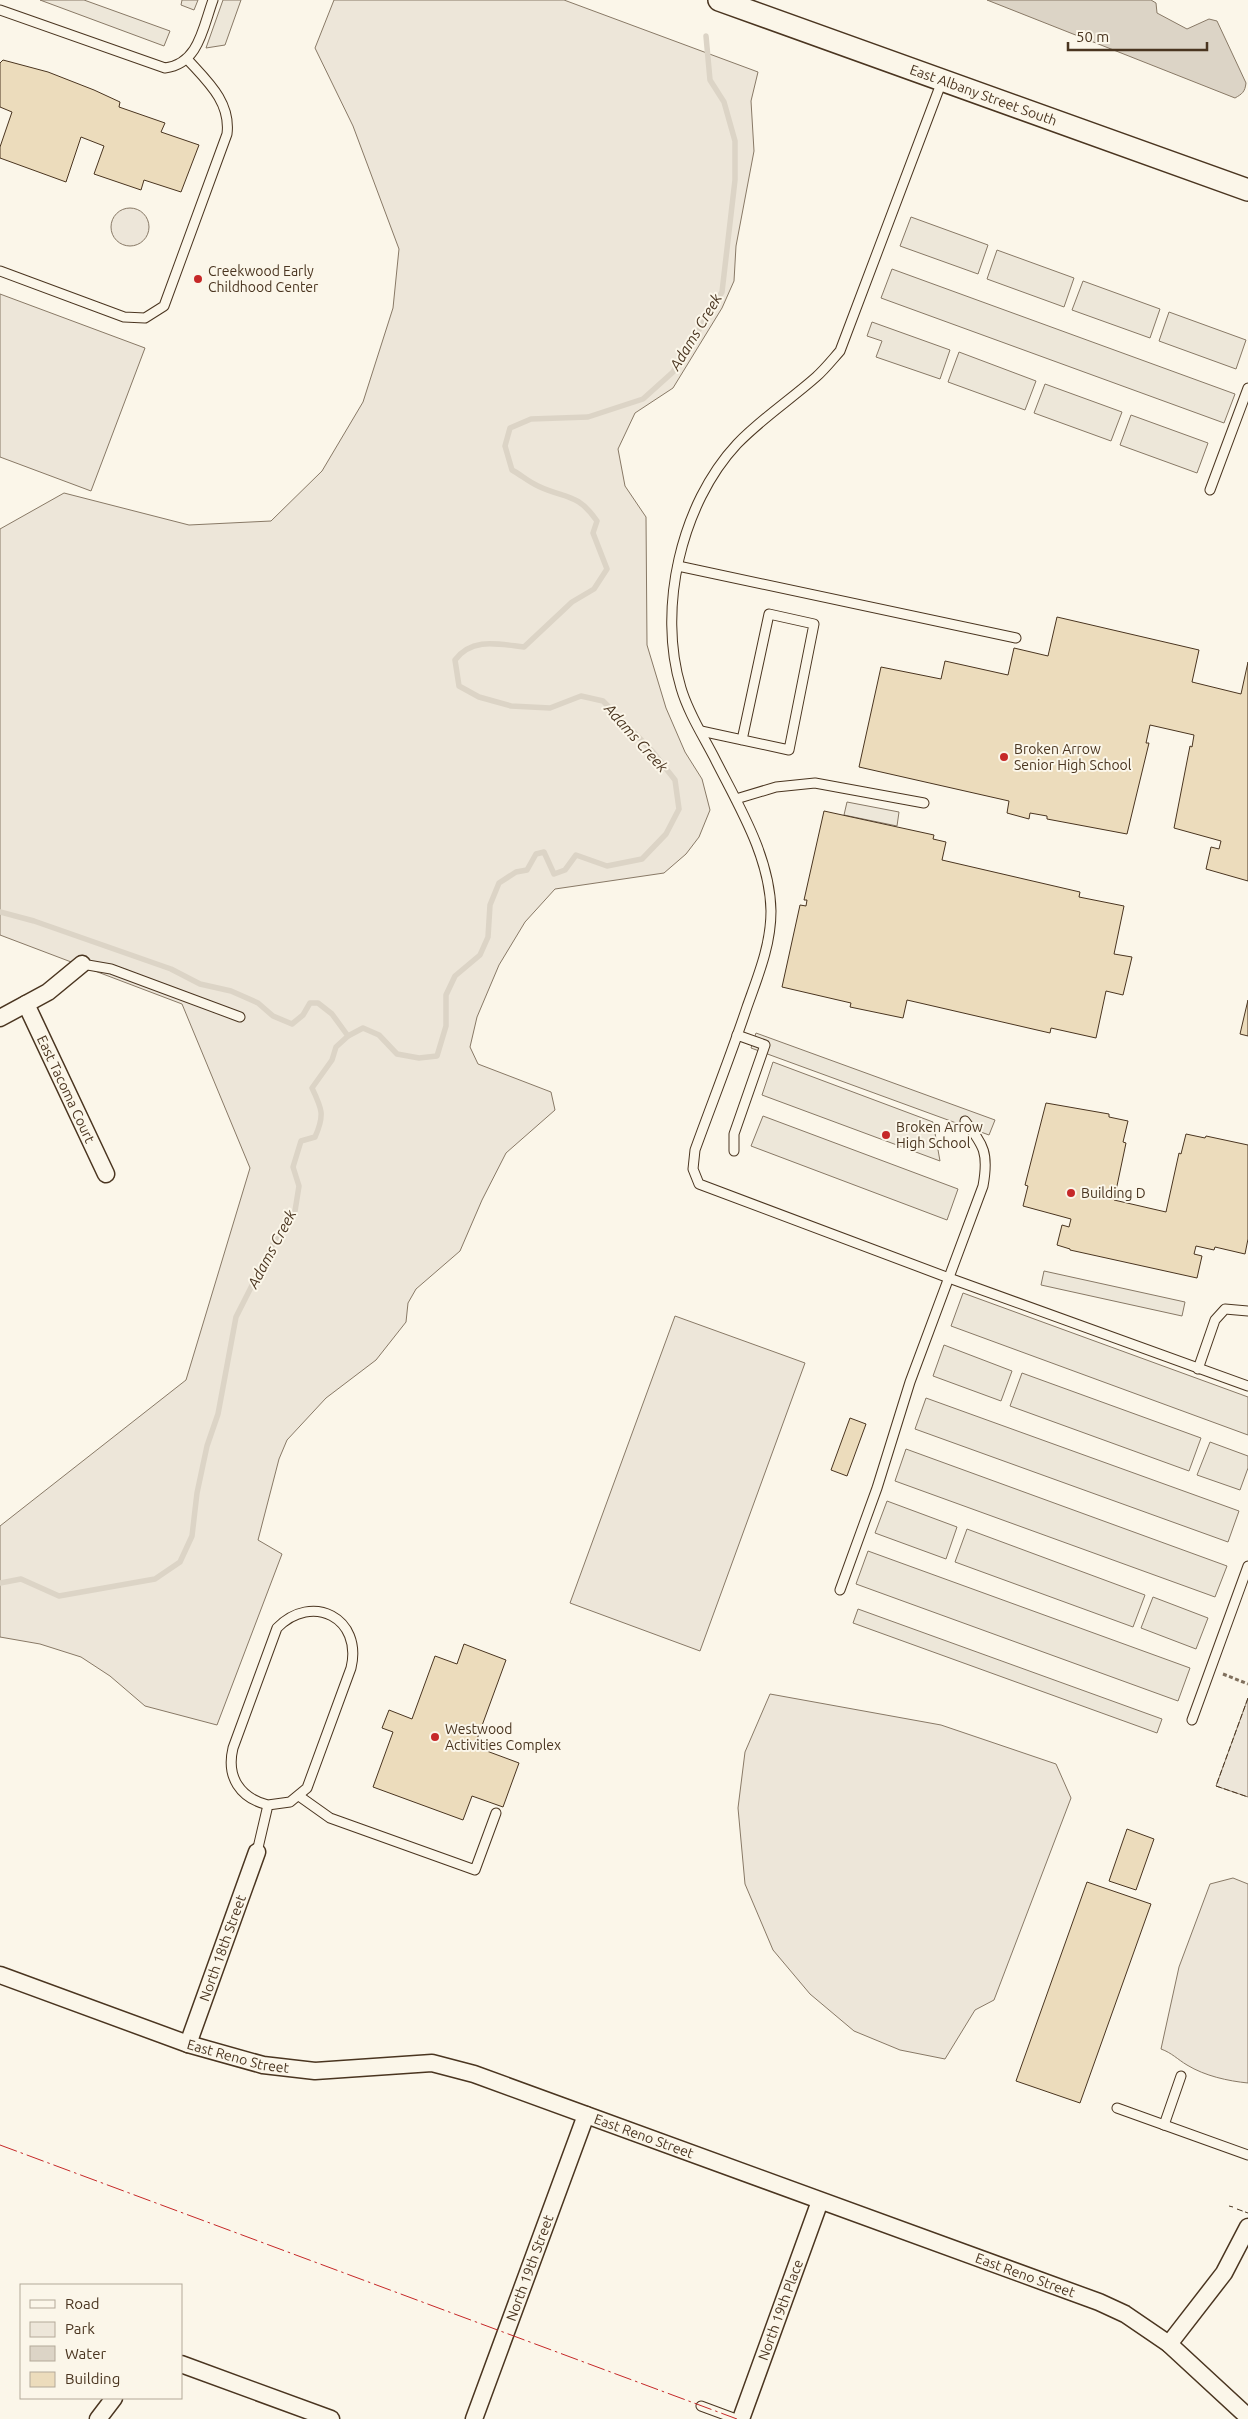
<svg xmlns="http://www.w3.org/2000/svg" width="1248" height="2419" viewBox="0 0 1248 2419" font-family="Ubuntu,sans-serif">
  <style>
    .green { fill: #ede6d9; stroke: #887966 }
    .parking { fill: #ede7d9; stroke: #887966 }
    .water { fill: #dcd4c6; stroke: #887966 }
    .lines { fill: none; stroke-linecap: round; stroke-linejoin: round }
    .stream { stroke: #dcd4c6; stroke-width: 5.5 }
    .building { fill: #ecdcbc; stroke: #4a3520 }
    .service-casing { stroke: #4a3520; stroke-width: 11 }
    .minor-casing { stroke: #4a3520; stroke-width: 19 }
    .tertiary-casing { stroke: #4a3520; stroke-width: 24 }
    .path { stroke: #7f6f5c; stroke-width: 3; stroke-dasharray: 4 2.5; stroke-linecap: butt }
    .service { stroke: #fbf6e9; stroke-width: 9 }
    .minor { stroke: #fbf6e9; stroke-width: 16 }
    .tertiary { stroke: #fbf6e9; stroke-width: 21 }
    .fence { stroke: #4a3520; stroke-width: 1; stroke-dasharray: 6 2.5; stroke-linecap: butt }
    .power { stroke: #c62828; stroke-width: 1; stroke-dasharray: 18 4 2.5 4; stroke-linecap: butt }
    .poi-dot { fill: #c62828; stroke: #fbf6e9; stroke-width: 2 }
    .labels { text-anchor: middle; stroke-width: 4; stroke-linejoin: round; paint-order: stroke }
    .street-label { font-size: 14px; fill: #4a3520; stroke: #fbf6e9 }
    .poi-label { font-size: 14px; fill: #4a3520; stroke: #fbf6e9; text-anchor: start }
    .water-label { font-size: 15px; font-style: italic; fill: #4a3520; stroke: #fbf6e9 }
  </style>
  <rect width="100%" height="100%" fill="#fbf6e9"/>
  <!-- green -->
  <g class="green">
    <path d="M334,0H564L758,72L751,101L754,151L736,246L734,281L722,308L673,388L635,413L618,449L625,486L646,517L647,645L666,708L685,752L702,779L710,810L699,837L686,854L664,873L555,889L525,922L499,965L477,1017L470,1047L478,1064L551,1092L555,1110L506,1153L482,1200L460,1251L416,1289L408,1303L406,1322L376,1360L326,1398L287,1440L279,1459L258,1540L282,1554L217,1725L145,1706L110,1676L81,1657L40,1644L0,1637V1526L186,1380L250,1168L182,1004L0,935V529L64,493L189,525L271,521L322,471L363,402L393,308L399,249L353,126L315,48Z"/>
    <circle cx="130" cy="227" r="19"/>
    <path d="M0,294L145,348L91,491L0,457Z"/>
    <path d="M675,1316L805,1363L700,1651L570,1603Z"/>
    <path d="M770,1694L941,1725L1056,1764L1071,1798L994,2000L975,2010L945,2059L900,2050L854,2031L810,1994L773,1950L745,1884L738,1808L745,1752Z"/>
    <path d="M1248,1698V1797L1216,1786Z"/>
    <path d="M1233,1878L1248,1884V2083C1228,2081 1205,2076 1187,2065C1177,2059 1172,2053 1161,2049L1179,1967L1210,1884Z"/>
  </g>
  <!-- parking -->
  <g class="parking">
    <path d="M40,0H84L170,31L164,46Z"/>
    <path d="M182,0H198L194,10L181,5Z"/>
    <path d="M223,0H241L225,45L206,48Z"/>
    <path d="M911,217L988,245L978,274L900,246Z"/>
    <path d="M997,250L1074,278L1064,307L987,279Z"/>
    <path d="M892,269L1235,394L1224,423L881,298Z"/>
    <path d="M1083,281L1160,309L1150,338L1072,310Z"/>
    <path d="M1169,312L1246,340L1236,369L1159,341Z"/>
    <path d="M872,322L950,350L940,379L876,357L882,341L867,336Z"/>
    <path d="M959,352L1036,381L1025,410L948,382Z"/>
    <path d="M1045,384L1122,412L1111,441L1034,413Z"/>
    <path d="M1131,415L1208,443L1197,473L1120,445Z"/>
    <path d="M847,802L899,812L897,826L844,815Z"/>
    <path d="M756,1033L995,1120L989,1135L751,1048Z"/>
    <path d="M773,1062L933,1122L940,1161L762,1095Z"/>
    <path d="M763,1116L958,1189L947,1220L751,1146Z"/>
    <path d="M1044,1271L1185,1302L1182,1316L1041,1285Z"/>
    <path d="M963,1293L1248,1397V1435L951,1326Z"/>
    <path d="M944,1345L1012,1371L1001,1401L933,1376Z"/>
    <path d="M1022,1373L1201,1438L1189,1471L1010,1406Z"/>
    <path d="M926,1398L1239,1511L1228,1542L915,1429Z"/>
    <path d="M1210,1442L1248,1456V1468L1240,1490L1197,1475Z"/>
    <path d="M906,1449L1227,1566L1215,1597L895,1481Z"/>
    <path d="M887,1501L957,1527L946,1559L875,1533Z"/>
    <path d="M967,1529L1145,1595L1133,1627L955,1562Z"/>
    <path d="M868,1551L1190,1668L1178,1701L856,1584Z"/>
    <path d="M1153,1597L1208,1618L1196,1649L1141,1628Z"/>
    <path d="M858,1609L1162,1719L1157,1733L853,1623Z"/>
  </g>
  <!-- water -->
  <path class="water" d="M987,0H1151L1156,3L1157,13L1187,29L1209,19L1217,21L1246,83C1245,92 1242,94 1235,98Z"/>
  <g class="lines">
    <!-- stream -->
    <g class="stream">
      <path d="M0,912L34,921L171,969L200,984L231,991L258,1003L273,1016L292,1024L303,1015L310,1003H318L332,1014L348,1036"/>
      <path d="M0,1583L21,1579L59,1596L155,1579L180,1562L192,1536L197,1493L207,1446L218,1414L236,1317L277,1236L295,1211L299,1186L293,1167L301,1141L315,1137C325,1115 322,1109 312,1088L332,1060L336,1047L348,1036L363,1028L379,1035L397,1054L419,1058L437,1056L446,1026V995L455,976L480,955L488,937L490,905L499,883L516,872L527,870L536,854L544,852L554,874L565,870L576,855L607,866L642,859L666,834L679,809L675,780L653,752L603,701L581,696L550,708L511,706L479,697L459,686L455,660C472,637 498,644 524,647L572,602L594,589L607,569L593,533L597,521C577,492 565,499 538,486C529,482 521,475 512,470L505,446L510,428L531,419L588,417L643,399L673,372L722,292L735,180V141L724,102L710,80L706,36"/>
    </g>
  </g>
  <!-- building -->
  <g class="building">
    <path d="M3,60L48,72L94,90L120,102L119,107L165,123L161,132L199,145L181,192L144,180L141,190L94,174L104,146L81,137L66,182L0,158V147L12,112L0,107V63Z"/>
    <path d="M1057,617L1199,650L1192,682L1241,694L1248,662V881L1206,869L1211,847L1219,849L1221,841L1174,828L1190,746L1192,747L1194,735L1150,725L1146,743H1149L1127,834L1047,819V816L1030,813L1029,819L1007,813L1009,801L859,767L881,667L941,679L945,661L1008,675L1014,648L1048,656Z"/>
    <path d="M824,811L934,835L933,839L946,842L942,860L1080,892L1079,897L1124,906L1114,954L1132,957L1123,995L1106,991L1096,1038L1051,1028L1050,1033L907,1000L903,1018L850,1007L851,1003L782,987L800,905L806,906L807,900H804Z"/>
    <path d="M1248,1000V1036L1240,1034Z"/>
    <path d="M1046,1103L1109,1114V1117L1128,1121L1123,1142L1126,1143L1114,1200L1166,1212L1179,1153L1181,1154L1186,1134L1205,1138L1206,1136L1248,1145V1239L1245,1254L1215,1247L1214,1250L1196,1246L1194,1254L1202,1256L1197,1278L1070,1250V1249L1057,1245L1062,1225L1069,1227L1071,1219L1023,1206L1028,1186L1025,1185Z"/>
    <path d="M850,1418L866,1424L847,1476L831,1470Z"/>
    <path d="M464,1644L506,1660L476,1742L486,1746L484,1750L519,1763L503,1807L472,1796L463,1820L373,1787L393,1732L382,1728L389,1710L412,1719L435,1656L457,1664Z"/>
    <path d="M1127,1829L1154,1839L1136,1890L1109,1881Z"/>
    <path d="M1087,1882L1151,1904L1080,2103L1016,2081Z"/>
  </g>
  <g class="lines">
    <defs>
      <g id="service">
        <path d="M0,10L165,68C199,64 203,27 213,0"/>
        <path d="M942,81L840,351C832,360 825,369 816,377C790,400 761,419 737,444C681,504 657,609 681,688C688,712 702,734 714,757C738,805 770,856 771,911C771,945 758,976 747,1007C731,1055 712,1103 695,1150L693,1169L699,1184L949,1278L1248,1386"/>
        <path d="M0,271L124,317L145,318L164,306L227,134C231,102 207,81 188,60"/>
        <path d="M1210,490L1248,388"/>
        <path d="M678,566L1016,638"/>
        <path d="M701,731L789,750L814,624L769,614L742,740"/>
        <path d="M736,799L776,787L815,783L924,803"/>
        <path d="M82,964L111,969L240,1017"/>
        <path d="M734,1151V1134L765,1045L737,1035"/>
        <path d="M1198,1369L1215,1320L1225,1309L1248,1311"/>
        <path d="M840,1590L877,1488L910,1382L983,1186C989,1153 984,1146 965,1121"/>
        <path d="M1192,1720L1248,1566"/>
        <path d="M299,1796L330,1818L475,1870L496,1813"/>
        <path d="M257,1852L268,1805C240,1798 226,1777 233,1748L277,1628C312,1592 363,1618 351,1668L307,1788L290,1802L268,1805"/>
        <path d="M1117,2108L1248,2155"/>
        <path d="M1164,2125L1181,2076"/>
        <path d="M701,2406L736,2419"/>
      </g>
      <g id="minor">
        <path id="s1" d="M26,1004L106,1174"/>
        <path d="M0,1018L48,992L82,964"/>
        <path id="s2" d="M0,1975L188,2044L263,2065L315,2071L432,2063L474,2074L1099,2302L1125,2314L1169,2344L1248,2417"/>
        <path id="s3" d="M188,2044L257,1852"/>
        <path d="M1169,2344L1224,2273L1248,2227"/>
        <path d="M181,2364L331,2419"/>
        <path d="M98,2419L114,2398"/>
        <path id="s4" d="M474,2419L586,2115"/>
        <path id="s5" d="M741,2419L820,2201"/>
      </g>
      <g id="tertiary">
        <path id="s6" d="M719,0L1248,190"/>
      </g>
    </defs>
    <!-- service casing -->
    <use href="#service" class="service-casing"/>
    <!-- minor casing -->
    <use href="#minor" class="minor-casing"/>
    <!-- tertiary casing -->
    <use href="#tertiary" class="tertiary-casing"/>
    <!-- path -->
    <path class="path" d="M1223,1674L1248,1684"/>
    <!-- service -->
    <use href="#service" class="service"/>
    <!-- minor -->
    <use href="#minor" class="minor"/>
    <!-- tertiary -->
    <use href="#tertiary" class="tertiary"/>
    <!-- fence -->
    <g class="fence">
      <path d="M1248,1698L1216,1786L1248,1797"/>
      <path d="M1229,2206L1233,2207"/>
      <path d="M1237,2209L1248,2213"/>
    </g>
    <!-- power -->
    <path class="power" d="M0,2145L737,2419"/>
  </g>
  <!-- markers -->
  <g class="poi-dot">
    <circle cx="198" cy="279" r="5"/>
    <circle cx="1004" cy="757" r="5"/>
    <circle cx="886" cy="1135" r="5"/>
    <circle cx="1071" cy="1193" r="5"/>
    <circle cx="435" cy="1737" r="5"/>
  </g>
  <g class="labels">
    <!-- street labels -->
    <g class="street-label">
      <text dy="5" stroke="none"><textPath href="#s6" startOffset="281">East Albany Street South</textPath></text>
      <text dy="5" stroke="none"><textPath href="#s1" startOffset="94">East Tacoma Court</textPath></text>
      <text dy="5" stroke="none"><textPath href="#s3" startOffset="102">North 18th Street</textPath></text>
      <text dy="5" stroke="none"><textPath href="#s2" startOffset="252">East Reno Street</textPath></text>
      <text dy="5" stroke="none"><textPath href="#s2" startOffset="672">East Reno Street</textPath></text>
      <text dy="5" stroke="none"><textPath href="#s4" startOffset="161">North 19th Street</textPath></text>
      <text dy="5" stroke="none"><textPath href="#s2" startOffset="1078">East Reno Street</textPath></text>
      <text dy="5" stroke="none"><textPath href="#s5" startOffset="116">North 19th Place</textPath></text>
    </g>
    <!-- poi labels -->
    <g class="poi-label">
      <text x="208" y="276">Creekwood Early<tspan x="208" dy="16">Childhood Center</tspan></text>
      <text x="1014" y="754">Broken Arrow<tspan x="1014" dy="16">Senior High School</tspan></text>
      <text x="896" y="1132">Broken Arrow<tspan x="896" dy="16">High School</tspan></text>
      <text x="1081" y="1198">Building D</text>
      <text x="445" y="1734">Westwood<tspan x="445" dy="16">Activities Complex</tspan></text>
    </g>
    <!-- water labels -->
    <g class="water-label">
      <text transform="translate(696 332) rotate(-59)" y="5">Adams Creek</text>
      <text transform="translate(636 738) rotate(48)" y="5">Adams Creek</text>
      <text transform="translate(272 1249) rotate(-62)" y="5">Adams Creek</text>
    </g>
  </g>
  <!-- legend -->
  <rect x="20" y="2284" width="162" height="115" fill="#fbf6e9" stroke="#b4a999"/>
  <rect x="30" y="2300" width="25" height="8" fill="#fbf6e9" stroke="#b4a999"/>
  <text x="65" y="2309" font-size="15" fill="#4a3520">Road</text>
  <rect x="30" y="2322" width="25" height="15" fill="#ede6d9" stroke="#b4a999"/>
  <text x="65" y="2334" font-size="15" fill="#4a3520">Park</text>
  <rect x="30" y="2346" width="25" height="15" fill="#dcd4c6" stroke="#b4a999"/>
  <text x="65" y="2359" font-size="15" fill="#4a3520">Water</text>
  <rect x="30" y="2372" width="25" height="15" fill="#ecdcbc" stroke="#b4a999"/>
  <text x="65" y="2384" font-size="15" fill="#4a3520">Building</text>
  <!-- scale -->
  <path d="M1068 42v8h139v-8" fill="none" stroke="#4a3520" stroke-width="2.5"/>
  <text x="1076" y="42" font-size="15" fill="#4a3520" stroke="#fbf6e9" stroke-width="4" paint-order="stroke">50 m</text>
</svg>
